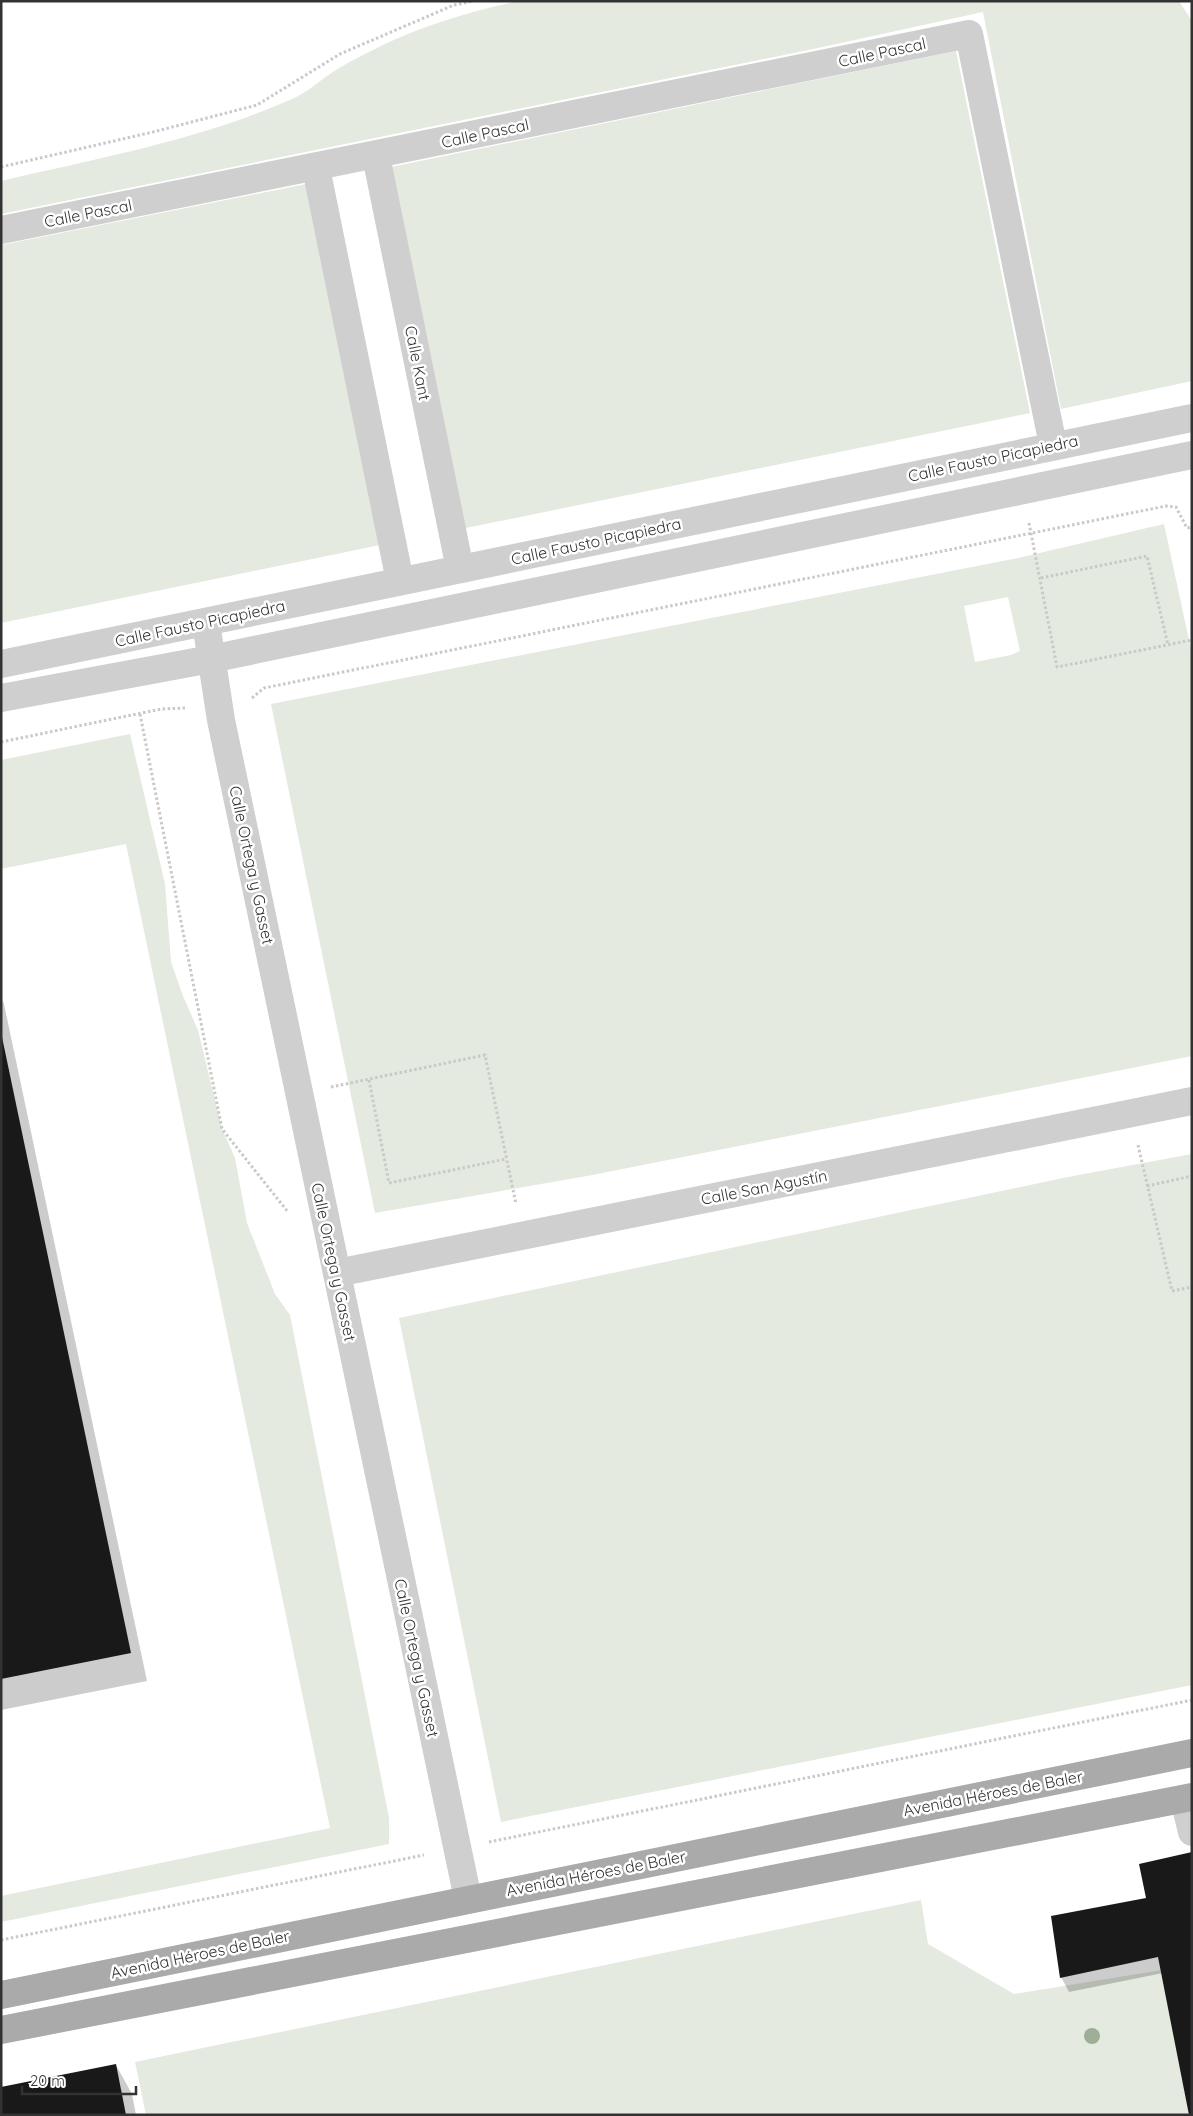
<svg xmlns="http://www.w3.org/2000/svg" width="1193" height="2116" viewBox="0 0 1193 2116" font-family="Quicksand,sans-serif">
  <style>
    .green { fill: #e4eadf; fill-rule: evenodd }
    .shadow { fill: #0003 }
    .building { fill: #191919 }
    .lines { fill: none; stroke-linecap: round; stroke-linejoin: round }
    .path { stroke: #c9c9c9; stroke-width: 3; stroke-dasharray: 2.5 2.5; stroke-linecap: butt }
    .street { stroke: #cfcfcf; stroke-width: 28 }
    .primary { stroke: #aaa; stroke-width: 28 }
    .tree { fill: #9fae97 }
    .labels { text-anchor: middle; stroke-width: 5; stroke-linejoin: round; paint-order: stroke }
    .street-label { font-size: 16px; fill: #323232; stroke: #fff }
  </style>
  <rect width="100%" height="100%" fill="#fff"/>
  <!-- green -->
  <g class="green">
    <path d="M520,1H1179L1192,21V381L1061,409L983,12L818,48L1,214V181C99,158 200,140 292,99C304,94 316,84 327,76C341,66 357,58 373,50C409,30 479,8 520,1Z"/>
    <path d="M956,51L1030,413L461,529L386,168Z"/>
    <path d="M306,184L380,545L1,623V245Z"/>
    <path d="M1164,524L1192,654V1056L587,1176L375,1213L271,704L1018,558ZM1008,597L1020,651L1011,655L975,662L964,606Z"/>
    <path d="M130,734L165,884L171,962L183,996L198,1030L222,1129L235,1158L247,1223L275,1294L290,1315L389,1818V1844L1,1922V1896L330,1828L126,844L1,869V760Z"/>
    <path d="M1192,1154V1685L501,1822L399,1318L1068,1177Z"/>
    <path d="M921,1900L928,1944L1014,1994L1162,1970L1189,2115H146L135,2062Z"/>
  </g>
  <!-- shadow -->
  <g class="shadow">
    <path d="M1,998L4,1004L147,1681L1,1710Z"/>
    <path d="M1145,1900L1163,1973L1069,1992L1061,1977Z"/>
    <path d="M116,2065L132,2094L136,2115H1Z"/>
  </g>
  <!-- building -->
  <g class="building">
    <path d="M2,1037L131,1653L1,1679V1038Z"/>
    <path d="M1192,1852V2115H1189L1158,1957L1060,1978L1051,1916L1146,1898L1139,1864Z"/>
    <path d="M116,2064L126,2115H1V2087Z"/>
  </g>
  <g class="lines">
    <!-- path -->
    <g class="path">
      <path d="M1,167L153,132L257,105L340,54L454,5L473,1"/>
      <path d="M1029,523L1057,667L1192,640"/>
      <path d="M1041,578L1147,556L1168,645"/>
      <path d="M252,698L264,688L1166,506L1176,507L1187,528L1192,527"/>
      <path d="M140,714L222,1129L288,1212"/>
      <path d="M1,742L161,709L185,708"/>
      <path d="M369,1080L389,1183L506,1159"/>
      <path d="M331,1087L485,1055L516,1204"/>
      <path d="M1138,1145L1172,1291L1192,1287"/>
      <path d="M1147,1186L1192,1176"/>
      <path d="M489,1842L1192,1700"/>
      <path d="M1,1940L424,1855"/>
    </g>
    <!-- street -->
    <g class="street">
      <path d="M376,156L460,569"/>
      <path d="M316,168L400,581"/>
      <path d="M1,230L969,34L1053,445"/>
      <path d="M206,623L221,720L468,1899"/>
      <path d="M1,664L1192,418"/>
      <path d="M1,698L211,659L1192,455"/>
      <path d="M337,1273L1192,1101"/>
      <path d="M1184,1799L1192,1832"/>
    </g>
    <!-- primary -->
    <g class="primary">
      <path d="M1,1995L1192,1753"/>
      <path d="M1,2030L1192,1797"/>
    </g>
  </g>
  <!-- trees -->
  <circle class="tree" cx="1092" cy="2036" r="8"/>
  <g class="labels">
    <!-- street labels -->
    <g class="street-label">
      <text transform="translate(882 52) rotate(-12)" y="6">Calle Pascal</text>
      <text transform="translate(485 133) rotate(-12)" y="6">Calle Pascal</text>
      <text transform="translate(88 213) rotate(-11)" y="6">Calle Pascal</text>
      <text transform="translate(418 363) rotate(79)" y="6">Calle Kant</text>
      <text transform="translate(993 458) rotate(-12)" y="6">Calle Fausto Picapiedra</text>
      <text transform="translate(596 541) rotate(-12)" y="6">Calle Fausto Picapiedra</text>
      <text transform="translate(200 623) rotate(-12)" y="6">Calle Fausto Picapiedra</text>
      <text transform="translate(252 865) rotate(78)" y="6">Calle Ortega y Gasset</text>
      <text transform="translate(764 1187) rotate(-11)" y="6">Calle San Agustín</text>
      <text transform="translate(334 1262) rotate(78)" y="6">Calle Ortega y Gasset</text>
      <text transform="translate(417 1658) rotate(78)" y="6">Calle Ortega y Gasset</text>
      <text transform="translate(993 1793) rotate(-11)" y="6">Avenida Héroes de Baler</text>
      <text transform="translate(596 1873) rotate(-11)" y="6">Avenida Héroes de Baler</text>
      <text transform="translate(200 1954) rotate(-12)" y="6">Avenida Héroes de Baler</text>
    </g>
  </g>
  <!-- border -->
  <rect width="1193" height="2116" fill="none" stroke="#323232" stroke-width="5"/>
  <!-- scale -->
  <path d="M22 2086v8h114v-8" fill="none" stroke="#323232" stroke-width="2.5"/>
  <text x="30" y="2086" font-size="15" fill="#323232" stroke="#ffffff" stroke-width="4" paint-order="stroke">20 m</text>
</svg>
